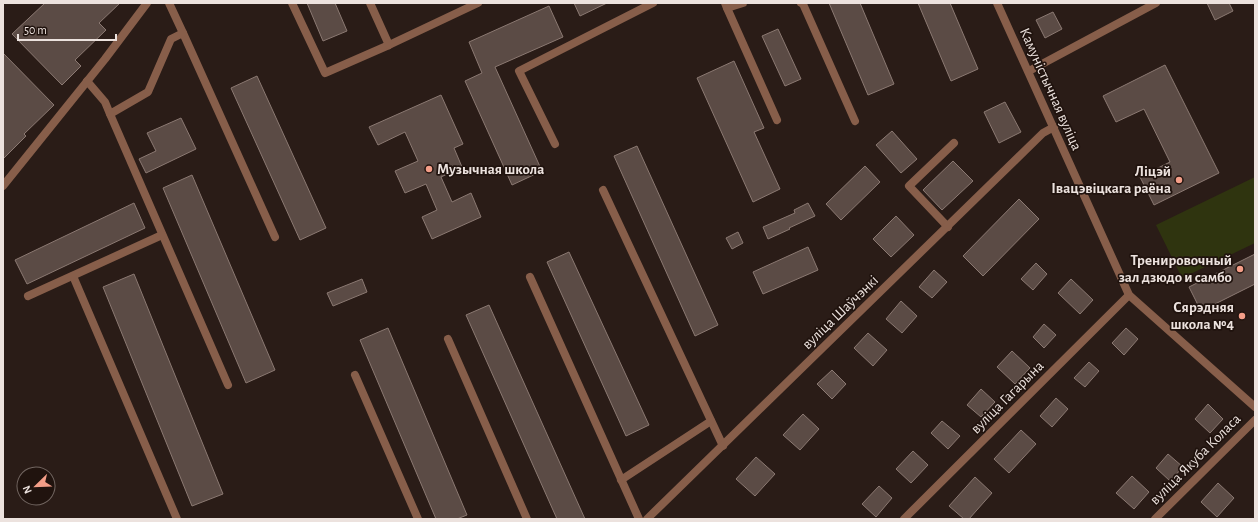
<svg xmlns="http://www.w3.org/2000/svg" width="1258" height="522" viewBox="0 0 1258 522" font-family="'Alegreya Sans',sans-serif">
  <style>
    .green { fill: #2f340f }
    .building { fill: #5b4b45; stroke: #8b7972 }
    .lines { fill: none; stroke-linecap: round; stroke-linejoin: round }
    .service { stroke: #875e4a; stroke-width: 8 }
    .minor { stroke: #875e4a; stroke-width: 8 }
    .tertiary { stroke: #875e4a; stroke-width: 8 }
    .poi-dot { fill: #f49e88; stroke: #20130e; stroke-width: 1.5 }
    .labels { text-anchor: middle; stroke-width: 3.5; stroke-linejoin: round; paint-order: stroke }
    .street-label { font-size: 15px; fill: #ece2de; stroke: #20130e }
    .poi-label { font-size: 15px; font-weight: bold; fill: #ece2de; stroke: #20130e; text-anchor: end }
  </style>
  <rect width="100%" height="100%" fill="#2a1c17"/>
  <!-- green -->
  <path class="green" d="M1255,177V243L1182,278L1156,225Z"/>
  <!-- building -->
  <g class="building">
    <path d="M45,3H120L99,23L106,30L75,60L81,66L62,85L12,34Z"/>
    <path d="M307,3H335L347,31L323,41Z"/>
    <path d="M574,3H607L580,16Z"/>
    <path d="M829,3H860L894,84L868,95Z"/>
    <path d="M918,3H950L978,69L951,81Z"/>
    <path d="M1207,3H1229L1233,11L1215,20Z"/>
    <path d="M549,6L563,37L495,67L542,171L512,185L465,81L482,73L469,42Z"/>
    <path d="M1053,12L1062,29L1045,38L1036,20Z"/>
    <path d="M778,29L801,79L785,86L762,36Z"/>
    <path d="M3,53L54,105L24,134L26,136L3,159Z"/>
    <path d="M734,61L764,128L754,132L780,189L753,202L697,78Z"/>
    <path d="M1165,65L1219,173L1154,205L1140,177L1170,162L1144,109L1116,122L1103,96Z"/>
    <path d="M257,76L326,228L300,240L231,88Z"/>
    <path d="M441,95L463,144L454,148L462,167L441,177L452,202L471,193L481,217L432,239L422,217L437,210L426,184L405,193L395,171L418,161L405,132L378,145L369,127Z"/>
    <path d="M1005,102L1021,132L999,143L984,112Z"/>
    <path d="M181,118L196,149L146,173L139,159L156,151L147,133Z"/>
    <path d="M892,131L917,159L901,173L876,145Z"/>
    <path d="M637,146L718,325L695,336L614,156Z"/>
    <path d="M953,161L973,181L942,210L923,190Z"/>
    <path d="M865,166L880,182L841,220L826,204Z"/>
    <path d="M192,175L275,370L246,383L163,188Z"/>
    <path d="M1019,199L1039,219L983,276L963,256Z"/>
    <path d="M134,203L145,228L27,284L15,260Z"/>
    <path d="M808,203L815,216L789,228L790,229L768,239L763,227L795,213L794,210Z"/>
    <path d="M896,216L914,235L891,257L873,239Z"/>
    <path d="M738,232L743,243L732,249L726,238Z"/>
    <path d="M808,247L818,270L763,294L753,272Z"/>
    <path d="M569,252L649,425L626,436L547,262Z"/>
    <path d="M1255,254V284L1201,311L1189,287Z"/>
    <path d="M1036,263L1047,274L1033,290L1021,279Z"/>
    <path d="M934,270L947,282L932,298L919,287Z"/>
    <path d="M134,274L223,494L192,506L103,287Z"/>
    <path d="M362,279L367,292L333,306L327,293Z"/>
    <path d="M1071,279L1093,300L1080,314L1058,293Z"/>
    <path d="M901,301L917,316L902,333L886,319Z"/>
    <path d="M489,305L585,519H557L466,315Z"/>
    <path d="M1044,324L1056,335L1044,348L1033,337Z"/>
    <path d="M388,328L467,515L457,519H436L360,340Z"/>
    <path d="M1126,328L1138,339L1124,355L1112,343Z"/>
    <path d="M868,333L887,350L873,366L854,348Z"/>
    <path d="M1012,351L1030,368L1015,384L997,367Z"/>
    <path d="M1089,362L1099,371L1085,387L1074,378Z"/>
    <path d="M832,370L846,384L832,399L817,384Z"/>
    <path d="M981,389L995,402L981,417L967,405Z"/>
    <path d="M1056,398L1068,409L1052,427L1040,416Z"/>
    <path d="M1208,404L1223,419L1210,433L1195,419Z"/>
    <path d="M803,414L819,429L800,450L783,435Z"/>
    <path d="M942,421L960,436L948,449L931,433Z"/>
    <path d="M1021,430L1036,444L1009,473L994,459Z"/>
    <path d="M913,451L928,465L911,483L896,469Z"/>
    <path d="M1168,454L1183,467L1170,481L1156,468Z"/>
    <path d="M756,457L775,474L755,496L736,479Z"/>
    <path d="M1132,476L1149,492L1134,509L1116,493Z"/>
    <path d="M975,477L992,493L969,519H964L949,506Z"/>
    <path d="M1218,483L1234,498L1217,517L1201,502Z"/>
    <path d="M879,486L892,498L876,517L862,504Z"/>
  </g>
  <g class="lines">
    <!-- service -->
    <g class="service">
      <path d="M292,3L325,73L389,45"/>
      <path d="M725,3L727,8L743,3"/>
      <path d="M801,3L803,4L855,121"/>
      <path d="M727,8L777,120"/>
      <path d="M183,33L275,237"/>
      <path d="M87,81L105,102L110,114L148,92L171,39L183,33L169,3"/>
      <path d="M110,114L228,385"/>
      <path d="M555,144L519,71L653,3"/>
      <path d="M603,190L723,446"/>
      <path d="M948,227L909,186L954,143"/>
      <path d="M73,276L177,519"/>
      <path d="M530,277L639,519"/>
      <path d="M28,296L162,235"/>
      <path d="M448,339L527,519"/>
      <path d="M355,375L418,519"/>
      <path d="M621,480L711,421"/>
    </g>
    <!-- minor -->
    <g class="minor">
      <path d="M370,3L389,45L478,3"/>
      <path d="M997,3L1129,295L1255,407"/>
      <path d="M1029,71L1156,3"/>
      <path d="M647,519L1043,133L1054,127"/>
      <path d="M904,519L1129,295"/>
      <path d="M1155,519L1255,420"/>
    </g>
    <!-- tertiary -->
    <path class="tertiary" d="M3,186L105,59L147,3"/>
  </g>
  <!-- markers -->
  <g class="poi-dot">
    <circle cx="429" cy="169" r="4"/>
    <circle cx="1179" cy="180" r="4"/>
    <circle cx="1240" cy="269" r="4"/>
    <circle cx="1242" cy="316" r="4"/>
  </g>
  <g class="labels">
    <!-- street labels -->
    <g class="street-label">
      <text transform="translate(1051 89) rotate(66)" y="5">Камуністычная вуліца</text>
      <text transform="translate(840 312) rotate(-44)" y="5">вуліца Шаўчэнкі</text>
      <text transform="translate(1007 397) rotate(-45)" y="5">вуліца Гагарына</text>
      <text transform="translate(1195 459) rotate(-45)" y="5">вуліца Якуба Коласа</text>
    </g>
    <!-- poi labels -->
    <g class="poi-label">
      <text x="437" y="174" text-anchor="start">Музычная школа</text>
      <text x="1171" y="176">Ліцэй<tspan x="1171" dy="17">Івацэвіцкага раёна</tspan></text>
      <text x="1232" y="265">Тренировочный<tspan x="1232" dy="17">зал дзюдо и самбо</tspan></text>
      <text x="1234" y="312">Сярэдняя<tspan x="1234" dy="17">школа №4</tspan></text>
    </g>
  </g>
  <!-- border -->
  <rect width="1258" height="522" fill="none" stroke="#ece2de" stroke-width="8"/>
  <!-- north arrow -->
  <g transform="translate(36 486) rotate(247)"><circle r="19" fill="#20130e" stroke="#726661"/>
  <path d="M0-3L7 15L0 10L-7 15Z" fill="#f49e88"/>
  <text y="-6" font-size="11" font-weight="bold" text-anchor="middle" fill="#ece2de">N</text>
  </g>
  <!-- scale -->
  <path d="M18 34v6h98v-6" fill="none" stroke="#ece2de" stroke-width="2"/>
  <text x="24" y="34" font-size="12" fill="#ece2de" stroke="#20130e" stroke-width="3" paint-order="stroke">50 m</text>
</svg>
